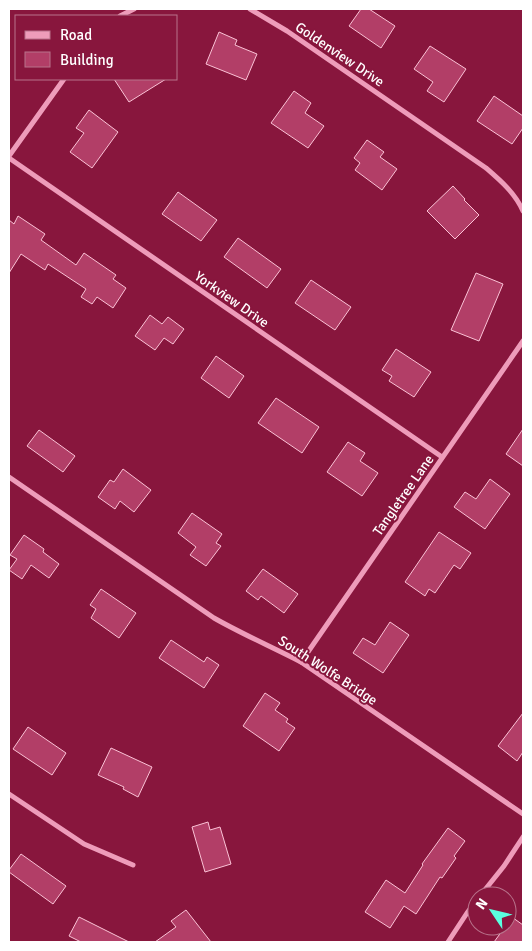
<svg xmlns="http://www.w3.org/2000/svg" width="532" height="951" viewBox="0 0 532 951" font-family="Signika,sans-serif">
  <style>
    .building { fill: #b23e67; stroke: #fbc2d6 }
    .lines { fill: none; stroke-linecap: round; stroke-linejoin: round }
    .minor { stroke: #ee9cba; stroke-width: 5 }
    .labels { text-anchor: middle; stroke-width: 4; stroke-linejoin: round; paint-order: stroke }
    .street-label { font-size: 14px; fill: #fff; stroke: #88163d }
  </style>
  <rect width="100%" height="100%" fill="#88163d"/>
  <!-- building -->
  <g class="building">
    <path d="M361,9H369L395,26L381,48L349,26Z"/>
    <path d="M219,32L237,40L235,45L257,54L246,80L206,64Z"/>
    <path d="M430,46L466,69L444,102L427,91L433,82L414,69Z"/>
    <path d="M114,79H166L129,102Z"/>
    <path d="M294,91L311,103L305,113L324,126L308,148L271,123Z"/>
    <path d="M494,96L523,116V128L512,144L477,121Z"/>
    <path d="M89,110L118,132L92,168L70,152L84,133L76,128Z"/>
    <path d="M367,140L384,152L380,157L397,169L382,190L355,170L360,163L354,158Z"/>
    <path d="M453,186L465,199L464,200L479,215L455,239L427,211Z"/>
    <path d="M178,192L217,220L201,241L162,214Z"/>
    <path d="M18,216L45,234L41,240L76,265L84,253L116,275L113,279L126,288L113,308L97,297L92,304L81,297L86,289L48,264L45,270L21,254L9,273V220L14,224Z"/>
    <path d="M238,238L281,269L267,288L224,257Z"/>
    <path d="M476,273L503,284L479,341L451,330Z"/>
    <path d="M311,280L351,307L335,330L295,303Z"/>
    <path d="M150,315L162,324L168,317L184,329L173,344L164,338L155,350L135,336Z"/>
    <path d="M396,349L431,372L414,397L389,381L392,376L382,370Z"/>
    <path d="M216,356L244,376L229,398L201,378Z"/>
    <path d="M276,398L319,427L302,453L258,423Z"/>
    <path d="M523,429V466L506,454Z"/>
    <path d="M39,430L75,456L63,472L27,446Z"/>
    <path d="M348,442L365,453L360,461L378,473L362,496L327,472Z"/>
    <path d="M123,469L151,490L134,512L120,501L115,509L98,497L110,480L114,482Z"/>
    <path d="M490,479L510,494L485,529L454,507L465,492L476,499Z"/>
    <path d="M192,513L222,534L216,543L221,546L206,566L190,555L196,547L178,533Z"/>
    <path d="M439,532L471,553L460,569L454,565L435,593L429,589L425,596L405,582Z"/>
    <path d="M24,535L44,549L43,552L59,564L49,578L31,565L22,579L9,570L17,559L10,555Z"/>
    <path d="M263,569L298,594L284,613L261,596L258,600L246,591Z"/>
    <path d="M101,589L136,613L119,638L91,618L96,609L90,605Z"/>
    <path d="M390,622L409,635L383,673L353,653L363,638L375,645Z"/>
    <path d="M171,640L204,662L207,657L219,665L204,688L159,658Z"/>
    <path d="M265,693L280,703L275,710L288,719L286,722L295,728L279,751L243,726Z"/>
    <path d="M523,713V752L517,761L498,746Z"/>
    <path d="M28,727L66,753L52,775L13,749Z"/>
    <path d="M111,748L152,767L138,797L123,789L124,787L98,775Z"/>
    <path d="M208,822L210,830L220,827L231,864L205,872L192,827Z"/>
    <path d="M448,828L465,841L454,856L456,858L442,878L440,877L416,914L404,906L390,928L365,912L386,880L405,893L423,865L422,864Z"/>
    <path d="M21,854L66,886L53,904L9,872V870Z"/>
    <path d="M186,910L211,942H155L176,927L171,921Z"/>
    <path d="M509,915L523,925V942H494L502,931L499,928L501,926H507V918Z"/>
    <path d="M79,917L129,942H81L69,936Z"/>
  </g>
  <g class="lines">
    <!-- minor -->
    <g class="minor">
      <path d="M250,9L287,31L486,168C501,181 515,193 523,211"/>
      <path d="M120,16L134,9"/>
      <path d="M9,156L64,79"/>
      <path d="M9,158L442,457"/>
      <path d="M9,477L214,618C242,634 272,647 301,662L523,814"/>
      <path d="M301,662L523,341"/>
      <path d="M9,794L84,844L133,865"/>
      <path d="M480,896L504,866L523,837"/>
      <path d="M448,942L467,913L477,900"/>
    </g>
  </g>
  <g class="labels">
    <!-- street labels -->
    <g class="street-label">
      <text transform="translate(340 54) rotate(34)" y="5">Goldenview Drive</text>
      <text transform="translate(232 299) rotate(35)" y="5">Yorkview Drive</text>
      <text transform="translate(403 495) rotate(-55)" y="5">Tangletree Lane</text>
      <text transform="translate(328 670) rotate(33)" y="5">South Wolfe Bridge</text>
    </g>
  </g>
  <!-- border -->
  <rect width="532" height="951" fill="none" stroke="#ffffff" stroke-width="20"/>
  <!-- legend -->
  <rect x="15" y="15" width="162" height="65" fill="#88163d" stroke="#b8738b"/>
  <rect x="25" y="31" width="25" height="8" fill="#ee9cba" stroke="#b8738b"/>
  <text x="60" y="40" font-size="15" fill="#ffffff">Road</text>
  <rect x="25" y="52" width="25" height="15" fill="#b23e67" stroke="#b8738b"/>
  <text x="60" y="65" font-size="15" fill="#ffffff">Building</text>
  <!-- north arrow -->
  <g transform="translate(492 911) rotate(305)"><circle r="24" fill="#88163d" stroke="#b8738b"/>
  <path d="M0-4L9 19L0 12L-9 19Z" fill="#5affdf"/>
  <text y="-8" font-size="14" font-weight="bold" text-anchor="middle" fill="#ffffff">N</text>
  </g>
</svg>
